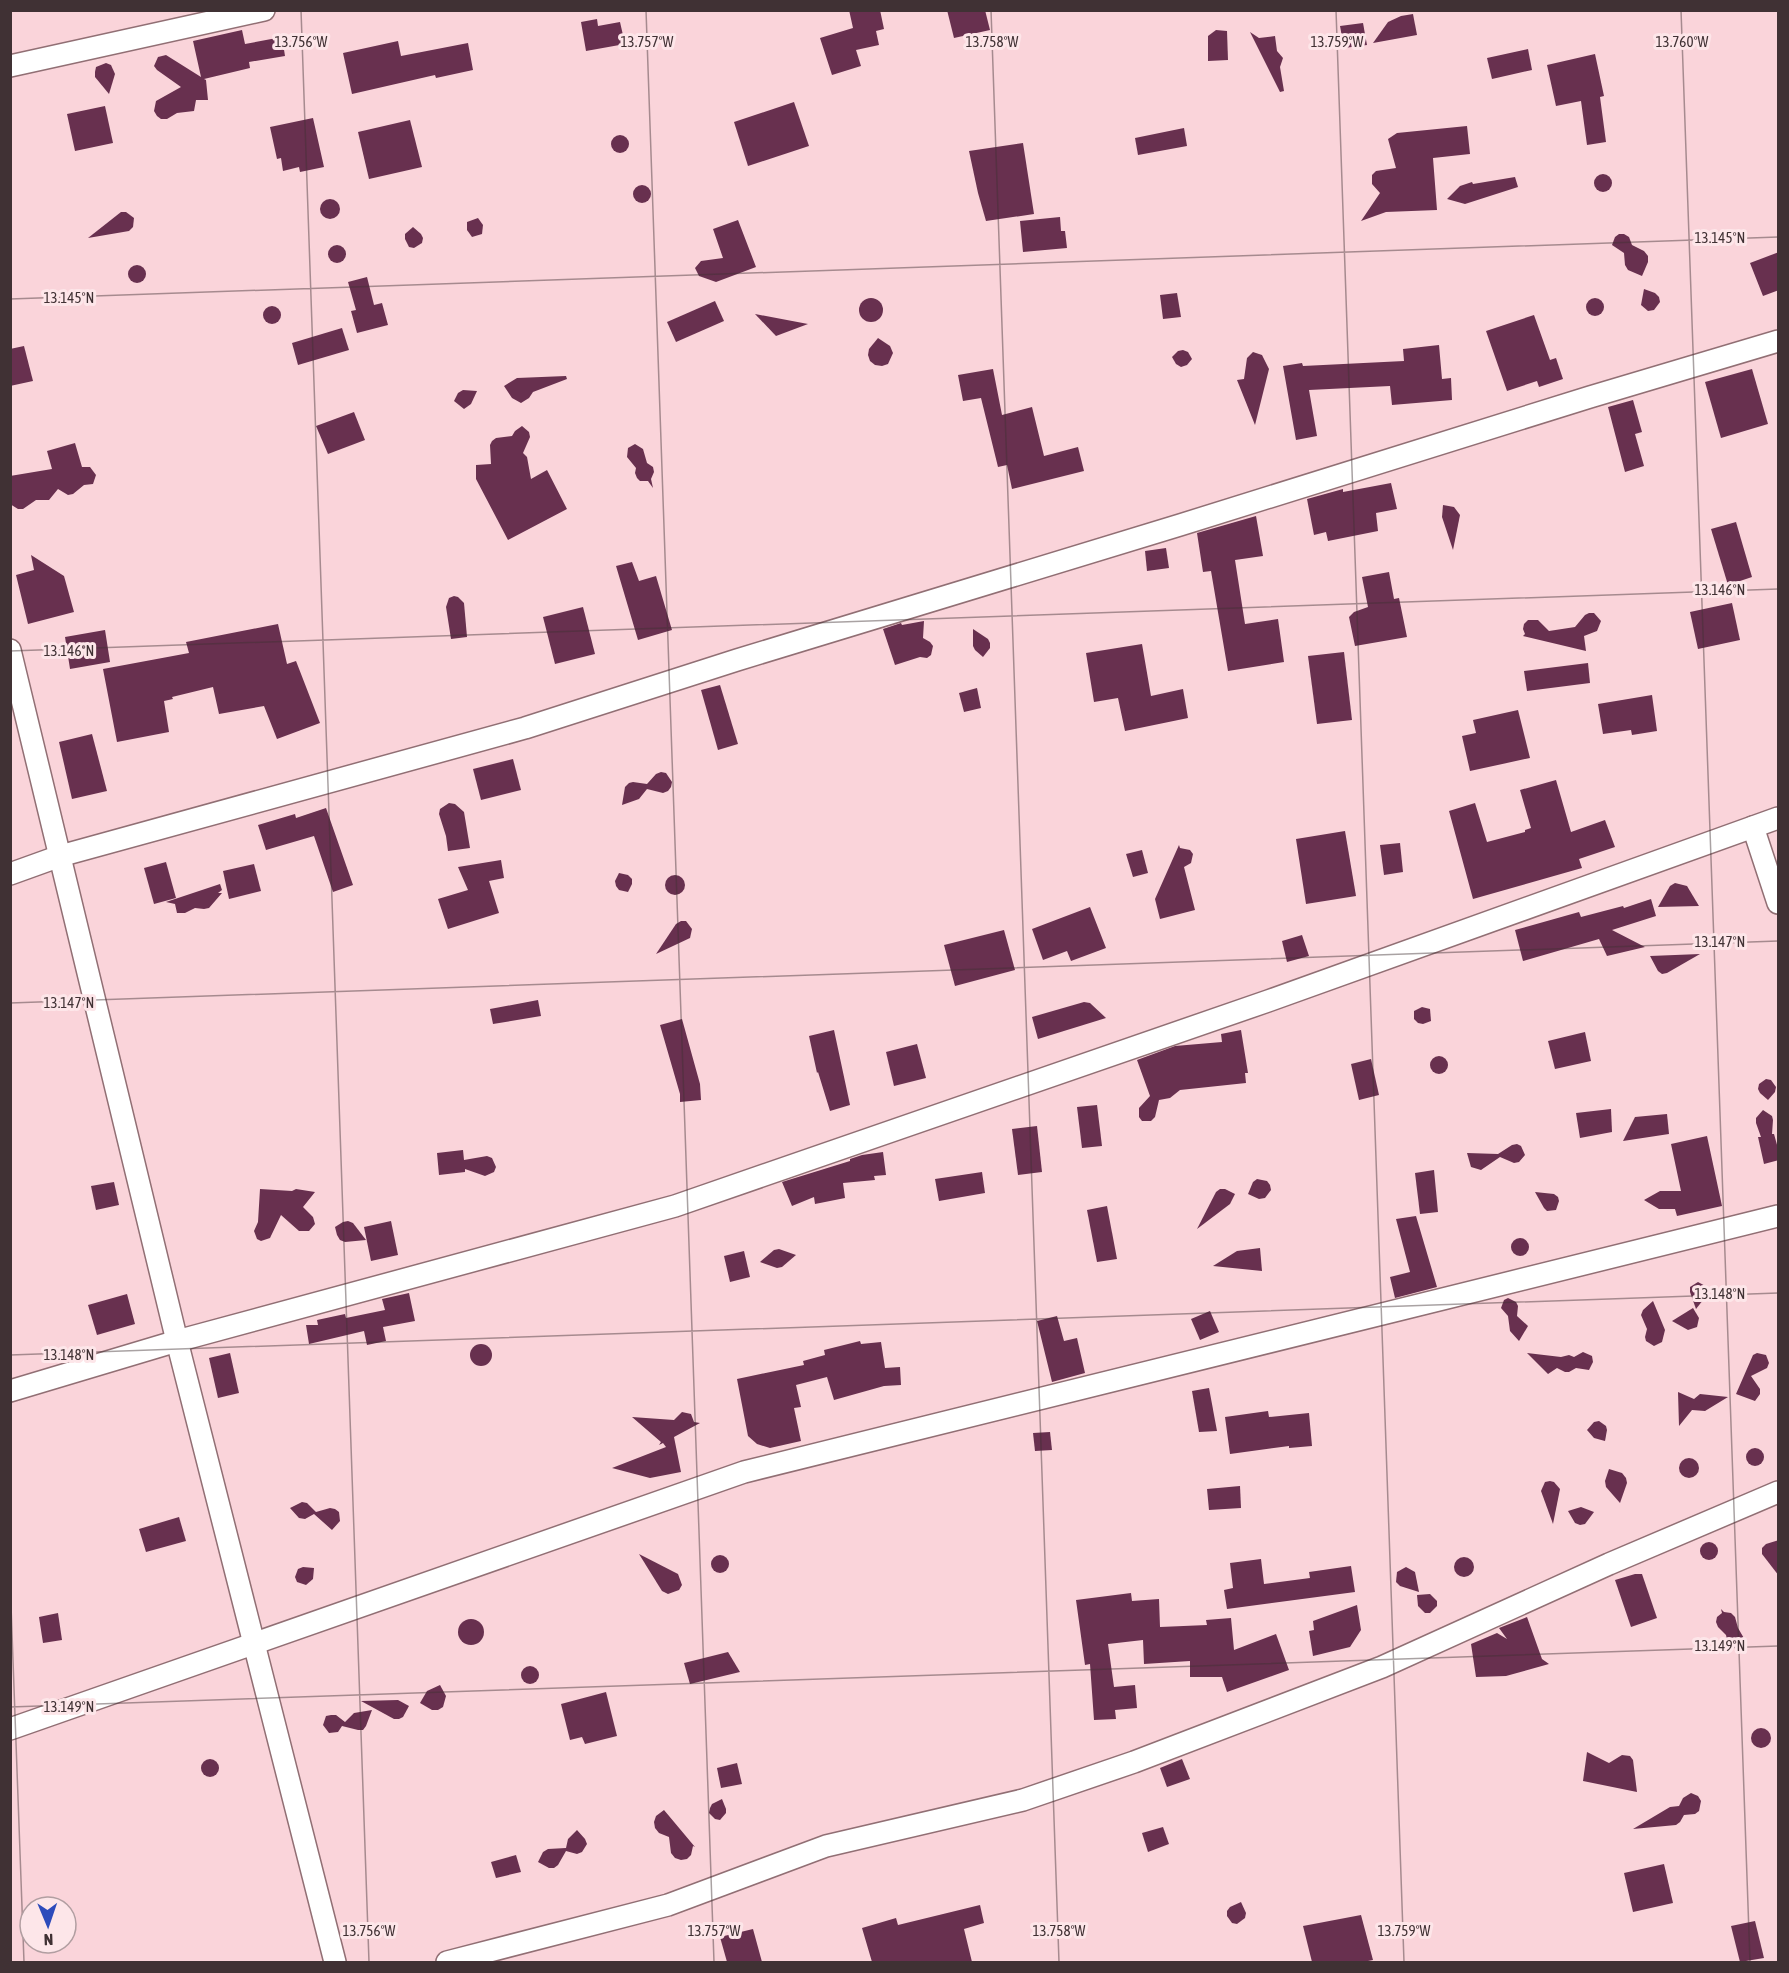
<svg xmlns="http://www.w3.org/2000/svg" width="1789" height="1973" viewBox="0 0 1789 1973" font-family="'Asap Condensed',sans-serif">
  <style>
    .building { fill: #68304f }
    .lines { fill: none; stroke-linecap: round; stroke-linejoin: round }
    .street-casing { stroke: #916f74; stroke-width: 24 }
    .street { stroke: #fff; stroke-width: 21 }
    .ticks { fill: none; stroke: #403134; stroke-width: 1.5; stroke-opacity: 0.45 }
    .ticks-label { font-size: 15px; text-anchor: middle; fill: #403134; stroke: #fde6e9; stroke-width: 6; stroke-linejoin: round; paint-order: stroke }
  </style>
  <rect width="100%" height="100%" fill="#fad4da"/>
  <!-- building -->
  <g class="building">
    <path d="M849,10H880L884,29L876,31L879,45L856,50L861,66L832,75L820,38L853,28Z"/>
    <path d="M947,10H985L990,30L954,38Z"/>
    <path d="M1413,14L1417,35L1373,43L1388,22L1401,16Z"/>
    <path d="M597,19L598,26L620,22L625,44L586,51L581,22Z"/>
    <path d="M1363,23L1367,45L1344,48L1340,26Z"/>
    <path d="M242,30L245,44L282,37L285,56L249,62L250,68L204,79L206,80L208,100H196L194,111L177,113L167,119H161L157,116L154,111L156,101L181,87L157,70L154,66L158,57L166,55L201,77L193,41Z"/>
    <path d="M1216,30L1227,31L1228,60L1208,61V36Z"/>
    <path d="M1250,32L1259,38L1275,36L1277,51L1283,58L1280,67L1284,91L1280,92Z"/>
    <path d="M398,41L401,56L468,43L473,70L436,78L435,75L352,94L343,53Z"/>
    <path d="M1528,49L1532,70L1492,79L1487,58Z"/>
    <path d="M1595,54L1604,96L1600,97L1606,142L1587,145L1581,101L1556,106L1547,65Z"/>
    <path d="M106,63L111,65L115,74L109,94L95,77V72L96,67Z"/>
    <path d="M794,102L809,146L748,166L734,122Z"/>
    <path d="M105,106L113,143L75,151L67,114Z"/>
    <path d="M313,118L324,167L300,172L299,167L283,171L281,158L277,159L270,127Z"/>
    <path d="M410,120L422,167L369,179L358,132Z"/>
    <path d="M1467,126L1470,154L1433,158L1437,210L1386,212L1361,221L1380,193L1372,184V175L1376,171L1396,168L1388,139L1397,133Z"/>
    <path d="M1184,128L1187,146L1138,155L1135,138Z"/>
    <circle cx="620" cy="144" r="9"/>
    <path d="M1023,143L1034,214L986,221L978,193L969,151Z"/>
    <circle cx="1603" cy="183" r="9"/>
    <path d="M1515,177L1518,187L1465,204L1447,199L1460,186L1472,182L1473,184Z"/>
    <circle cx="642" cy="194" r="9"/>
    <circle cx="330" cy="209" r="10"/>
    <path d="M121,212H126L134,218L133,227L129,231L88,238Z"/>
    <path d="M1060,217L1061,231H1065L1067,248L1023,252L1020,221Z"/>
    <path d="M478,218L483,225L482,234L472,237L467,230V222Z"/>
    <path d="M738,220L756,267L716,282L699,276L695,268L701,261L723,258L713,229Z"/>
    <path d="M413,227L421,234L423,238L422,243L414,248L409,247L405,239V234Z"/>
    <path d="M1619,234H1624L1629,237L1632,245L1644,251L1648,256V262L1642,276L1628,270L1625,265L1624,253L1612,245L1615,237Z"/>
    <circle cx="337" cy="254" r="9"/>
    <path d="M1779,252V290L1763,296L1750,263Z"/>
    <circle cx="137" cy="274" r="9"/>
    <path d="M367,277L374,305L382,303L388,325L357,333L351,311L356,310L348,282Z"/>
    <path d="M1644,289L1655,293L1659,297L1660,302L1654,310L1648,311L1641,305Z"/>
    <path d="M1177,293L1181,317L1163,319L1160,295Z"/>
    <circle cx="871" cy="310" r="12"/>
    <circle cx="1595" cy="307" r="9"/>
    <path d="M715,301L724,321L676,342L667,322Z"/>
    <circle cx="272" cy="315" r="9"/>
    <path d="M755,314L808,324L776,336Z"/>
    <path d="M1534,315L1550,360L1556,358L1563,379L1539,387L1537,381L1507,391L1486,331Z"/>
    <path d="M342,328L349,350L298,365L292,343Z"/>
    <path d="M878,338L890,346L893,353L888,364L882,366L875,365L870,361L868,355L869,349Z"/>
    <path d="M1439,345L1442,379L1451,378L1452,400L1392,405L1390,386L1309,390L1317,436L1296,440L1283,366L1302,363L1303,366L1404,361L1403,349Z"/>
    <path d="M24,346L33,381L10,386V349Z"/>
    <path d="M1183,350L1188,352L1192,359L1187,365L1181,367L1176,364L1172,357L1178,351Z"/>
    <path d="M1253,352L1262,355L1269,369L1255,425L1237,380L1244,379L1247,358Z"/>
    <path d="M993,369L1002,415L1032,407L1044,456L1078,447L1084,471L1012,489L1007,465L998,467L981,398L963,401L958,375Z"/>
    <path d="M1752,369L1768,424L1721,438L1705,382Z"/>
    <path d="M566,376L567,379L533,392L529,398L521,403L512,398L504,386L517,378Z"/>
    <path d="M463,390L477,391L471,404L464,409L454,401L458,393Z"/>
    <path d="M1633,400L1642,432L1635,434L1644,466L1625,472L1608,407Z"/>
    <path d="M354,412L365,440L328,454L316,426Z"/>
    <path d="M522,426L529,432L530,437L523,453L527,457L531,479L547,470L567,509L508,540L476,479V465L491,464L490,445L492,441L496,438L512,436L515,431Z"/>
    <path d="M75,443L82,467H90L96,475L93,484L84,485L73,494L68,495L58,489L49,500H36L23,509H18L10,504V476L52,469L47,451Z"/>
    <path d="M635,444L643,449L647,463L653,467L654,472L651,479L653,488L648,481H640L637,478L635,473L636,468L627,457L628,448Z"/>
    <path d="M1391,483L1397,509L1376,513L1378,531L1328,541L1326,532L1314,535L1307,499L1343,489V492Z"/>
    <path d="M1443,505L1454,507L1460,515L1453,550L1442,517Z"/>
    <path d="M1256,516L1263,556L1235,560L1245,624L1278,619L1284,662L1228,671L1211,571L1203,572L1197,533Z"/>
    <path d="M1736,522L1752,577L1728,585L1711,529Z"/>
    <path d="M1166,548L1169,568L1147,571L1145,551Z"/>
    <path d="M31,555L64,576L74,612L28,624L16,575L34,570Z"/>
    <path d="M632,562L639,581L656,576L672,630L638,640L616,566Z"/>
    <path d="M1389,572L1394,599L1399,598L1407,637L1355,646L1349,617L1354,612L1368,607L1362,577Z"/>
    <path d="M454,596L458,597L464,603L467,637L451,639L446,607L449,598Z"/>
    <path d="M1732,603L1740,640L1698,649L1690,612Z"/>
    <path d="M583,607L595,654L555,664L543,617Z"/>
    <path d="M1589,613H1594L1601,621L1597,631L1584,636L1586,651L1523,636L1525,634L1523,629L1524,624L1528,620H1538L1549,631L1575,627L1585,615Z"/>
    <path d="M924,621L923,638L930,642L933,646L931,655L927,658L920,657L895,665L883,629L901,623L902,625Z"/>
    <path d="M278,624L287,664L296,661L320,723L277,739L264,706L219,714L213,687L172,697L173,699L164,701L169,732L117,742L103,669L189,653L186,642Z"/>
    <path d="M973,629L988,639L990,643V648L983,657L975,650L973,646Z"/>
    <path d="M105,630L110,662L70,669L65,637Z"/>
    <path d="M1142,644L1151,696L1183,689L1188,718L1125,731L1118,698L1094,702L1086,653Z"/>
    <path d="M1344,652L1352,720L1317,724L1308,656Z"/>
    <path d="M1588,663L1590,683L1527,691L1524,671Z"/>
    <path d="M720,685L738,744L718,750L701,690Z"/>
    <path d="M977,688L981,708L964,712L959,693Z"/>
    <path d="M1652,695L1657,731L1632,735L1631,730L1603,734L1598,704Z"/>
    <path d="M1518,710L1530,758L1470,771L1462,736L1476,733L1473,720Z"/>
    <path d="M92,734L107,791L72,799L59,742Z"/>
    <path d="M513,759L521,790L481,800L473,769Z"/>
    <path d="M661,772L666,773L672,782L671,787L668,791L663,793L647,789L639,799L622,805L625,787L629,783L633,782L647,784L656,774Z"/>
    <path d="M1556,780L1571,832L1605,820L1615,847L1579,859L1582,868L1473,899L1449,811L1475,803L1487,842L1525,832V830L1531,828L1520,790Z"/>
    <path d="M449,803L455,804L464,812L470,848L448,851L446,836L439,814L440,809Z"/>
    <path d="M326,808L353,885L333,892L314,836L266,850L258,825L295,814L296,818Z"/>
    <path d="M1345,831L1356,896L1306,904L1296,839Z"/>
    <path d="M1400,843L1403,872L1384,875L1380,845Z"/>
    <path d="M1179,845L1180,848L1190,850L1193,854L1191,863L1184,867L1195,910L1160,919L1155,899Z"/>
    <path d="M1142,850L1148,873L1133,877L1126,854Z"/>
    <path d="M501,860L504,878L489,881L499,913L448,929L438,899L468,890L458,867Z"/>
    <path d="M166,862L176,898L154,904L144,868Z"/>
    <path d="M254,864L261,891L229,899L223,871Z"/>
    <path d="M619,873L628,875L632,879V884L628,892L619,890L616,886L615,881Z"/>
    <circle cx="675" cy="885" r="10"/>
    <path d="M1675,883L1687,886L1699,906L1658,907L1670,886Z"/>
    <path d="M220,884L222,890L218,893H222L209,908L204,909L195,908L185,913H177L175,904L166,902Z"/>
    <path d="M1651,899L1656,916L1612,930L1645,947L1607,956L1599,939L1523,961L1515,930L1579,912L1581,917L1623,906L1624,908Z"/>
    <path d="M1090,907L1106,948L1071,961L1067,951L1043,960L1032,929Z"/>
    <path d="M681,921H686L692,929L690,938L656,954L676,924Z"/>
    <path d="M1004,930L1015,970L955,986L944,945Z"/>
    <path d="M1302,935L1309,956L1287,962L1282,941Z"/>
    <path d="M1700,954L1667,973L1662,974L1658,971L1650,956Z"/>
    <path d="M538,1000L541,1016L493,1024L490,1009Z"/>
    <path d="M1084,1002L1090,1003L1106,1018L1038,1039L1032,1017Z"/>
    <path d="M1422,1007L1430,1009L1431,1021L1423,1024L1418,1023L1414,1019V1011Z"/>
    <path d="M682,1019L700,1084L701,1100L680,1102V1094L660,1025Z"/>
    <path d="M834,1030L850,1105L830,1111L818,1072L817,1073L809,1036Z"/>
    <path d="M1241,1030L1248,1073H1245L1246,1083L1180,1090L1170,1098L1159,1100L1155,1117L1151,1121H1142L1139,1117V1108L1150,1096L1137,1060L1175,1046L1222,1042L1221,1034Z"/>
    <path d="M1585,1032L1591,1061L1555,1069L1548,1041Z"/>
    <path d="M917,1044L926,1078L894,1086L886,1052Z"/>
    <circle cx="1439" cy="1065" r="9"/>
    <path d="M1371,1059L1379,1095L1359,1100L1351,1064Z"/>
    <path d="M1766,1079L1771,1080L1776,1087L1775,1092L1768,1100L1760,1093L1758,1089L1759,1084Z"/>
    <path d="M1097,1105L1102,1146L1082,1148L1077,1107Z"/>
    <path d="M1611,1109L1612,1132L1580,1138L1576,1113Z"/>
    <path d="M1763,1110L1772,1116L1773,1120L1772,1134H1774L1779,1152V1160L1764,1164L1758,1137H1761L1756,1123V1118Z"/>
    <path d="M1667,1114L1669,1134L1623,1141L1635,1117Z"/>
    <path d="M1037,1126L1042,1172L1018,1175L1012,1129Z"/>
    <path d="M1707,1136L1722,1206L1677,1216L1675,1209H1659L1644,1200L1660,1191H1681L1671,1144Z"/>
    <path d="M1517,1144L1521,1146L1525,1155L1519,1162L1514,1163L1500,1157L1481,1170L1471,1167L1467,1153L1498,1154L1512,1145Z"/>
    <path d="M463,1150L464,1160L487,1156L492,1158L496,1167L494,1172L485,1176L465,1169V1172L439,1175L437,1153Z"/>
    <path d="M883,1152L886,1175L874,1176L875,1180L843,1183L845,1198L815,1204L814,1197L792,1206L782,1182L850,1161V1159L862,1155Z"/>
    <path d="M1434,1170L1438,1212L1420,1214L1415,1173Z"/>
    <path d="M982,1172L985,1193L939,1201L935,1179Z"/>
    <path d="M1257,1179L1267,1181L1270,1185L1271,1190L1265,1198L1259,1199L1248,1194L1253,1182Z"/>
    <path d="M114,1182L119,1205L96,1210L91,1186Z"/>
    <path d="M260,1189L292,1191L296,1189L315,1192L303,1207L313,1217L315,1224L309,1231H299L281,1215L270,1238L261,1241L257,1239L254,1231L258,1222Z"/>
    <path d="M1220,1189H1225L1235,1194L1230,1204L1197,1229L1216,1192Z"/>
    <path d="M1535,1192L1554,1194L1558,1197L1559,1201L1556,1210L1547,1211L1544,1208Z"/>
    <path d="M1107,1206L1117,1259L1097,1262L1087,1210Z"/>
    <path d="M1416,1216L1437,1287L1395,1298L1390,1277L1410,1272L1396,1219Z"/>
    <path d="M348,1221L353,1223L366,1240L345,1242L340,1240L337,1235L335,1227L343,1222Z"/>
    <path d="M391,1221L398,1255L371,1261L364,1227Z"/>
    <circle cx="1520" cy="1247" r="9"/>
    <path d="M1260,1248L1262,1271L1213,1266L1237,1251Z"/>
    <path d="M779,1249L796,1255L782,1267L777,1268L760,1262L774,1250Z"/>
    <path d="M744,1251L750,1277L730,1282L724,1256Z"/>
    <path d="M1698,1282L1709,1288L1707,1295L1696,1309L1690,1292V1287Z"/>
    <path d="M409,1293L415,1321L383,1327L386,1341L367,1345L364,1331L309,1344L306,1325H318L317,1320L345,1314L346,1318L385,1310L382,1299Z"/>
    <path d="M127,1294L135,1324L97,1335L88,1305Z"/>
    <path d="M1508,1298L1516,1302L1518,1306L1517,1316L1528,1326L1519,1341L1510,1331L1508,1316L1501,1308L1504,1300Z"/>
    <path d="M1653,1301L1665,1330L1662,1342L1654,1346L1646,1341L1645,1337L1647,1329L1641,1315L1643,1310Z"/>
    <path d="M1693,1308L1699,1318L1697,1327L1688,1330L1672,1321Z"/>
    <path d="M1210,1311L1219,1332L1200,1340L1191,1319Z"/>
    <path d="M1057,1316L1064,1341L1077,1338L1085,1373L1052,1382L1037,1321Z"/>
    <path d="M860,1341L861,1344L881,1342L885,1368L900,1367L901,1385L884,1386L834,1400L827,1377L796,1385L801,1407L794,1408L801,1441L770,1448L757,1444L748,1436L737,1379L804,1365L803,1361L825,1355L824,1350Z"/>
    <circle cx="481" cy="1355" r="11"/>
    <path d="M1583,1352L1592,1356L1593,1362L1589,1370L1576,1368L1569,1372H1565L1557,1368L1548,1374L1527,1353L1561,1357L1569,1355L1574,1357Z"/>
    <path d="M230,1353L239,1393L218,1398L209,1358Z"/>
    <path d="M1757,1353L1766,1355L1769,1363L1767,1368L1751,1376L1760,1389V1394L1755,1401L1736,1394L1753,1355Z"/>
    <path d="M1209,1388L1217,1431L1199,1432L1192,1391Z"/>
    <path d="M1678,1392L1694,1399L1700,1394L1728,1397L1705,1411L1692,1410L1679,1426Z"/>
    <path d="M1268,1411L1269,1417L1309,1413L1312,1446L1289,1448V1446L1230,1454L1225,1417Z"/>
    <path d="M682,1412L691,1414L694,1422L700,1423L674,1437L681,1472L650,1478L612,1468L666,1447L663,1443L659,1445L661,1442L632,1417L674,1420Z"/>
    <path d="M1599,1421L1606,1426L1607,1430L1605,1441L1594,1438L1587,1430L1594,1422Z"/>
    <path d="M1050,1432L1052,1450L1035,1451L1033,1433Z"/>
    <circle cx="1755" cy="1457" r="9"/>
    <circle cx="1689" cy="1468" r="10"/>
    <path d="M1609,1469L1622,1473L1626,1478L1627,1483L1620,1503L1606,1487L1605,1481Z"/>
    <path d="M1550,1481L1554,1482L1560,1489L1553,1524L1541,1491L1545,1482Z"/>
    <path d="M1240,1486L1241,1508L1209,1510L1207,1489Z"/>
    <path d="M302,1502L307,1503L316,1512L330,1508L335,1509L339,1512L340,1521L332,1530L314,1514L305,1519L299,1518L290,1508Z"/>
    <path d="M1581,1507L1594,1512L1585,1524L1580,1525L1575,1523L1568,1511Z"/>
    <path d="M179,1517L186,1541L146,1552L139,1529Z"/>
    <path d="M1779,1540V1576L1762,1554V1548L1766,1544Z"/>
    <circle cx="1709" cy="1551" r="9"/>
    <path d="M639,1554L678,1574L682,1585L679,1590L668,1594L662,1591Z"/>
    <circle cx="720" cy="1564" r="9"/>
    <circle cx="1464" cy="1567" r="10"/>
    <path d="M1261,1559L1264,1584L1310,1578L1309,1572L1351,1566L1355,1592L1227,1609L1224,1590L1233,1588L1230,1563Z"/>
    <path d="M303,1567L314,1568L313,1579L306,1585L297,1582L295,1577L298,1569Z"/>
    <path d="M1406,1567L1415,1572L1419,1592L1400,1586L1396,1582L1397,1572Z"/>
    <path d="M1635,1574H1642L1657,1618L1631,1627L1615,1580Z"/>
    <path d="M1131,1593L1132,1601L1159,1599L1160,1627L1207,1625L1206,1620L1231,1618L1234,1650L1276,1634L1289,1670L1227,1692L1222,1677H1190V1661L1144,1664L1143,1640L1108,1644L1114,1687L1135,1685L1137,1708L1115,1710L1116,1719L1094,1720L1090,1664L1085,1665L1076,1600Z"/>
    <path d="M1430,1594L1437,1601V1606L1430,1613H1425L1418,1606L1417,1595Z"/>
    <path d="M1357,1605L1361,1630L1350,1647L1313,1656L1309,1631L1314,1630L1313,1621Z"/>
    <path d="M1721,1609L1724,1612L1731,1613L1735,1617L1738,1628L1745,1640L1743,1649L1731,1647L1728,1644L1726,1635L1718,1627L1716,1622L1717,1617L1722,1613Z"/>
    <path d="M58,1613L62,1640L43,1643L39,1617Z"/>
    <path d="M1527,1617L1542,1659L1549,1664L1506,1676L1476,1677L1471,1644L1497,1633L1507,1639L1499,1628Z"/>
    <circle cx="471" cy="1632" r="13"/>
    <path d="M728,1652L740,1672L690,1684L684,1663Z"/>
    <circle cx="530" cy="1675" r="9"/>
    <path d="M440,1685L446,1696L443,1707L438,1710H432L420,1703L427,1691Z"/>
    <path d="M606,1692L617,1736L585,1744L582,1737L570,1740L561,1704Z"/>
    <path d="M398,1700L409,1706L403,1717L399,1719H394L361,1701Z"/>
    <path d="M372,1710L366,1726L363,1730H358L342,1726L338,1732L329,1733L323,1725L326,1716L331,1715H336L345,1722L354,1713Z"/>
    <circle cx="1761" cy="1738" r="10"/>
    <path d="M1587,1752L1609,1763L1622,1755L1630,1756L1633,1760L1637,1792L1583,1781Z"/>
    <path d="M1182,1759L1190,1779L1167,1787L1160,1768Z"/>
    <circle cx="210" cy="1768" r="9"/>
    <path d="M737,1763L742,1784L721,1788L717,1768Z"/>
    <path d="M1691,1793L1698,1796L1701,1801L1699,1811L1695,1814L1684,1815L1680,1822L1676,1825L1633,1829L1670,1807L1679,1806L1683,1798Z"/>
    <path d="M722,1799L726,1809V1813L720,1820L715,1819L709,1813L710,1808L712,1804Z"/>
    <path d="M664,1810L695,1847L693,1846L691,1855L687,1859L681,1860L675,1858L671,1853L669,1837L659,1833L655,1828L654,1822L656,1816Z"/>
    <path d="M1163,1827L1169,1844L1148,1852L1142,1833Z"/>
    <path d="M577,1830L585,1839L587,1844L582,1852L577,1854L566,1851L558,1865L554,1868H549L538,1862L543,1852L548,1849L566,1848L568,1839Z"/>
    <path d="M516,1855L521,1872L496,1878L491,1862Z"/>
    <path d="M1664,1864L1673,1903L1633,1912L1624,1873Z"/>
    <path d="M1241,1902L1246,1913L1245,1918L1237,1924L1232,1923L1227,1916V1911L1230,1907Z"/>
    <path d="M980,1905L984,1923L964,1929L972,1962H872L862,1928L896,1918L898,1925Z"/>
    <path d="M1361,1915L1373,1960L1363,1962H1312L1303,1926Z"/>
    <path d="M1755,1921L1764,1958L1740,1962L1731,1926Z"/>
    <path d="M753,1929L762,1962H727L720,1937Z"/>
  </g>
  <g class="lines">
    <defs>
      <g id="street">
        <path d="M10,66L264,10"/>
        <path d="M10,650L177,1341L335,1962"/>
        <path d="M1753,827L1778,903"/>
        <path d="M10,874L60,856L525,728L737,660L1180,525L1590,397L1778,341"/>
        <path d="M10,1391L177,1341L675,1206L1268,1001L1778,818"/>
        <path d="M10,1729L744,1472L1778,1216"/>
        <path d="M447,1962L668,1905L826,1846L1023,1800L1134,1762L1382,1667L1609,1564L1778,1492"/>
      </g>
    </defs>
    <!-- street casing -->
    <use href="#street" class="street-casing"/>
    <!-- street -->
    <use href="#street" class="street"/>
  </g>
  <!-- ticks -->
  <path class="ticks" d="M301,10L369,1962M646,10L714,1962M991,10L1059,1962M1336,10L1404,1962M1681,10L1750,1962M10,299L1778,237M10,651L1778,589M10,1003L1778,941M10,1355L1778,1293M10,1578L24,1962M10,1707L1778,1646"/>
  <g class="ticks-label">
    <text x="301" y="47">13.756°W</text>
    <text x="647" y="47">13.757°W</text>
    <text x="992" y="47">13.758°W</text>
    <text x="1337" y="47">13.759°W</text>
    <text x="1682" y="47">13.760°W</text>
    <text x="1720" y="243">13.145°N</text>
    <text x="69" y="303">13.145°N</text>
    <text x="1720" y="595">13.146°N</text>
    <text x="69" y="656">13.146°N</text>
    <text x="1720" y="947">13.147°N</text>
    <text x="69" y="1008">13.147°N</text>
    <text x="1720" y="1299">13.148°N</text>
    <text x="69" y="1360">13.148°N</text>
    <text x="1720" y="1651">13.149°N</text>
    <text x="69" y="1712">13.149°N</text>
    <text x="369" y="1936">13.756°W</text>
    <text x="714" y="1936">13.757°W</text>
    <text x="1059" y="1936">13.758°W</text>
    <text x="1404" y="1936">13.759°W</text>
  </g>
  <!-- border -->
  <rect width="1789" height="1973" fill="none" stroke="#403134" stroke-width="24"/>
  <!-- north arrow -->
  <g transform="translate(48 1925) rotate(178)"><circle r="28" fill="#fde6e9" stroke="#b19ea1" stroke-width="1.5"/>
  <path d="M0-4.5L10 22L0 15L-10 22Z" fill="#2d4bbb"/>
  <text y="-9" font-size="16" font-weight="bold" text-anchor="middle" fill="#403134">N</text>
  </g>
</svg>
